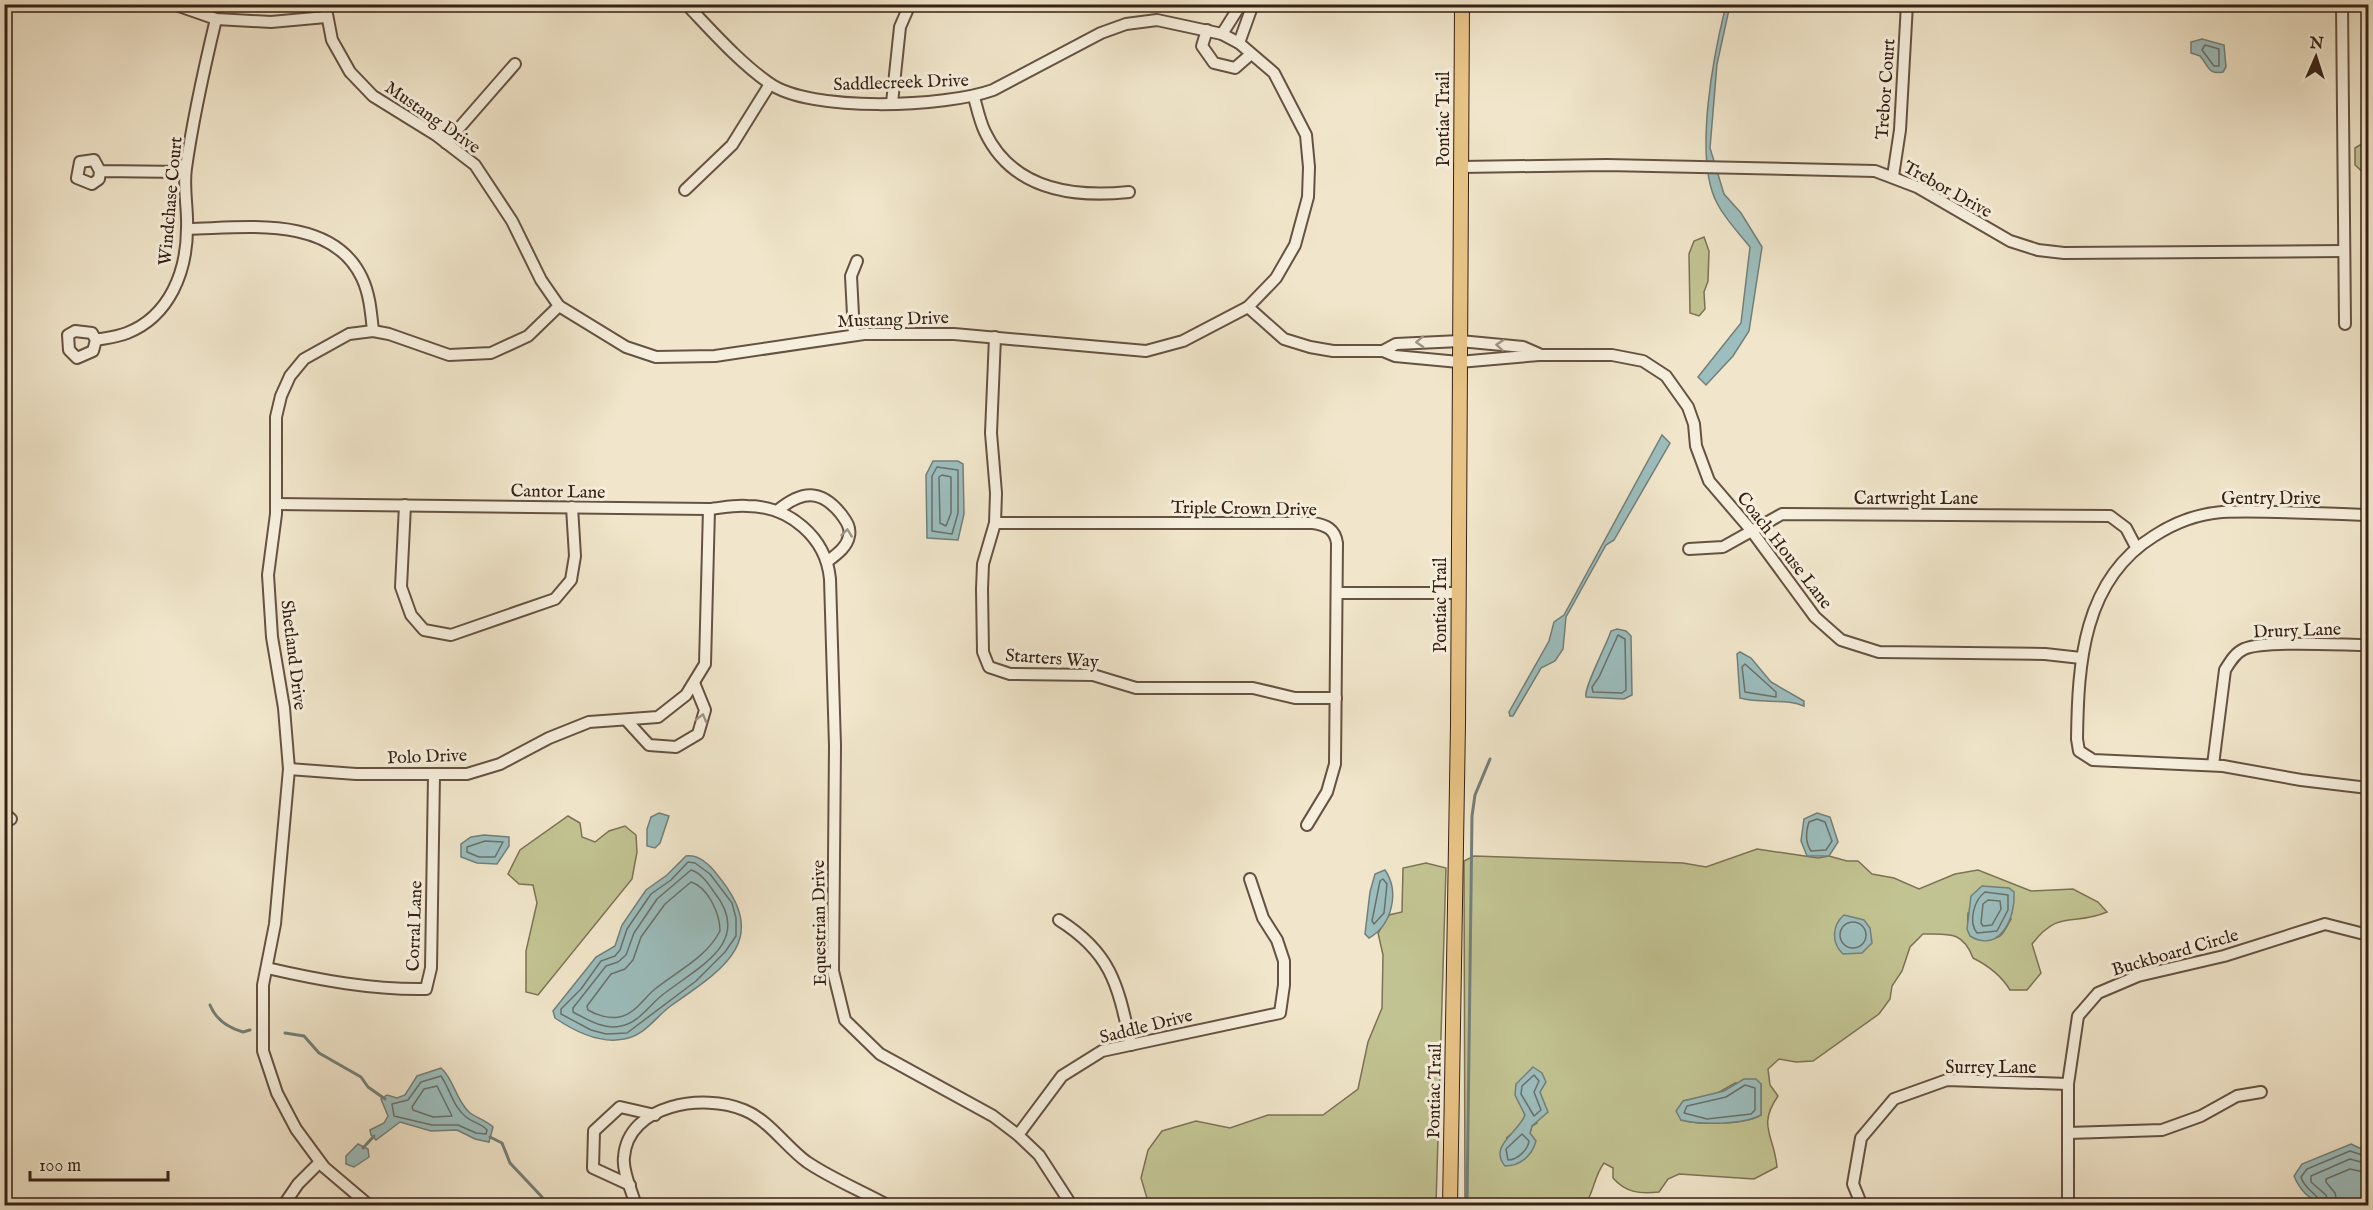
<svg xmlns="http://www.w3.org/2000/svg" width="2373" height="1210" viewBox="0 0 2373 1210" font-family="'IM FELL English',serif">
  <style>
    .green { fill: #c2c392; stroke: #7c7254; stroke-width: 1.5; fill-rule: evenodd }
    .water { fill: #9cbebe; stroke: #737f7a; stroke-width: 1.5 }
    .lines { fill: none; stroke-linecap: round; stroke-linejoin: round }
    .shore { stroke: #69706a; stroke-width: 1.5 }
    .stream { stroke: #737f7a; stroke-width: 3 }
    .minor-casing { stroke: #655242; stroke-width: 14 }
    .major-casing { stroke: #362115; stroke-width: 16 }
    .minor { stroke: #f6efdd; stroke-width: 10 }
    .major { stroke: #e8c386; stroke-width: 14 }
    .oneway { stroke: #a09283 }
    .labels { text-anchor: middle; stroke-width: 6; stroke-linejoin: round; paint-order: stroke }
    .street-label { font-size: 18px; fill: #362115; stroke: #f6efdd }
  </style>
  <rect width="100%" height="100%" fill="#f1e6cb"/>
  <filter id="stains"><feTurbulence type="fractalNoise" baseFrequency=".00333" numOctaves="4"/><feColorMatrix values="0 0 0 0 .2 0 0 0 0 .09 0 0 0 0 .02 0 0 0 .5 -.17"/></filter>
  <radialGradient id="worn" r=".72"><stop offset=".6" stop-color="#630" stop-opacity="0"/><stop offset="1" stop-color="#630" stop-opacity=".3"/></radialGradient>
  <!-- green -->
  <g class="green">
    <path d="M2368,140V177L2355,165V148Z"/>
    <path d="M1704,237L1709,251L1708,281L1704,292L1705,309L1699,316L1690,313L1689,254L1694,241Z"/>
    <path d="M568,816L580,823L582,837L595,842L609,831L625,826L636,835L637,852L632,879L538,995L526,992V951L537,903L533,885L519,884L508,874L520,850Z"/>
    <path d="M1757,849L1818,858L1829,856L1847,861H1858L1872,874L1894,878L1919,889L1955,874L1978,870L2031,891L2073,889L2098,902L2107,912C2072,927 2060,908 2032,944L2041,973L2027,990H2010C2001,975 1989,966 1973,958C1963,931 1949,934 1923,934L1910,947L1902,971L1892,986L1890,999L1879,1014L1813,1061L1796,1062L1779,1059L1768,1069L1770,1085L1778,1096C1757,1126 1774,1135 1777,1167L1754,1179L1679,1174L1668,1179L1659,1192C1640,1194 1626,1193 1613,1178V1168L1604,1163C1594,1176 1594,1192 1585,1205H1465L1464,861L1474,856L1683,863L1706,867ZM1968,913L2011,919C2008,924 2005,932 2000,936C1996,939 1991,940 1986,940C1966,940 1967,929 1968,913ZM1735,1083L1761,1084V1115C1743,1125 1701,1125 1681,1120L1683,1101L1716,1094ZM1521,1106L1537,1123L1532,1126L1530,1133L1506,1138L1521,1127L1525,1115Z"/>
    <path d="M1426,863L1446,868L1436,1205H1149L1141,1178L1148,1150L1162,1131L1196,1121L1230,1128L1268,1115H1323L1358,1089L1368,1042L1382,1008L1383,955L1378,933L1389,915L1402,912L1403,868Z"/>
  </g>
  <!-- water -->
  <g class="water">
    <path d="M1726,5H1730L1717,64L1710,148L1724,194L1741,213L1762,247L1749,331L1733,356L1706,385L1698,377L1741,323L1750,247C1739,233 1725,219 1717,203C1693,158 1714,53 1726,5Z"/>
    <path d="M2202,39L2224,45L2226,67L2223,72C2208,75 2209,66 2200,56L2191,53V42Z"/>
    <path d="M1662,435L1670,443L1614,540L1606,545L1566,617L1563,649L1555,661L1541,668L1513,716H1510L1509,712L1549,641L1554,622L1564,615Z"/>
    <path d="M933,461H958L963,464L964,514L958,540L927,538L926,475Z"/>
    <path d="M1617,629L1626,631L1631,636L1632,695L1624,699L1586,697C1583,689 1607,644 1611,631Z"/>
    <path d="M1740,652L1751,658L1771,682L1804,701V706C1785,698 1761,704 1740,698L1737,654Z"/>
    <path d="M659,813L669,816L660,843L655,848L647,846V829L651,817Z"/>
    <path d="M1817,813L1830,817L1838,842L1829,856H1807L1801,841L1804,819Z"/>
    <path d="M484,835L509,837V846L497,864L477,863L461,857V844L471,837Z"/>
    <path d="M686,856C700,854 711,866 719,877C770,940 725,968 672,1005C656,1016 645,1036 624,1039C600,1044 574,1031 555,1018L553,1011L596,957L615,946L622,925L646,890L667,875Z"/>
    <path d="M1385,870C1400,892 1392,925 1369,938L1365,934L1370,892L1375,874Z"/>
    <path d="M1982,886L2009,888L2014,892C2016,917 2000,954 1970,936L1967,929L1971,896Z"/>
    <path d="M1844,915L1864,920L1870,928L1872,943L1862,953L1843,954C1831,943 1832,925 1844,915Z"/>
    <path d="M1533,1067L1542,1073L1546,1082L1540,1092L1548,1112L1532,1126L1530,1133L1536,1141C1532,1156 1520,1166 1505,1166C1488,1146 1519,1132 1525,1115L1515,1095L1516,1084Z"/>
    <path d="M441,1068C454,1079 455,1099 469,1112C476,1118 486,1120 493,1127L489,1142L475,1139L457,1130L431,1131L400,1122L376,1140L371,1135L370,1130L384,1123L388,1116L381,1099L387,1095L397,1098L405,1095L417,1076Z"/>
    <path d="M1744,1079H1756L1761,1084V1115C1743,1125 1701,1125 1681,1120L1676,1111L1683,1101L1724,1091Z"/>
    <path d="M358,1144L368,1149L369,1157L354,1167L346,1164V1156Z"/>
    <path d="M2351,1144L2368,1152V1205C2335,1206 2308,1210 2294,1176L2302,1164Z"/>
  </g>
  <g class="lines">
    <!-- shore -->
    <g class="shore">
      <path d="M2205,45L2219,49V66H2214L2202,50Z"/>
      <path d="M937,467L958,470V513L952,534L932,531V476Z"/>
      <path d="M942,475L951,477V513L946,526L940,523L939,477Z"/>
      <path d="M1618,635L1625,639L1626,690L1622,693L1593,692L1592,687L1599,677Z"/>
      <path d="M1745,664L1776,692V697L1745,692L1742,667Z"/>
      <path d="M1817,819L1825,822L1832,841L1826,850L1811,851C1805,842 1806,831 1809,822Z"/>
      <path d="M485,841L503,842L495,857H479L467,852V847Z"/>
      <path d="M688,862L695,863L710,874L732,903L736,918V936L725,952L696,981L627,1033L606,1034L591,1030L561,1014V1009L581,989L601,961L615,956L620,950L627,929L651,894L671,880Z"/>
      <path d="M691,870C701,873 708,883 714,892C755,943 696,968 661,996C649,1006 638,1023 621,1026C604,1030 588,1020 573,1012V1008L606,966L618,962L626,955L634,933L657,899Z"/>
      <path d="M1383,879L1387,884L1384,913L1374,924L1372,921L1380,881Z"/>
      <path d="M691,882C708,887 720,914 720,931C706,958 677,971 655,989C644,998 634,1015 619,1017C609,1019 596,1015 588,1010L587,1006L611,974L625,969L633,960L641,937L665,904Z"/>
      <path d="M1985,892L2008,895V910L1997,931L1977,933C1968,922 1974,900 1985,892Z"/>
      <path d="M1988,900L2000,901L2001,909L1992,925L1983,926L1981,923L1983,904Z"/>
      <circle cx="1853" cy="935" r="13"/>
      <path d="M1534,1075L1539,1081L1534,1092L1541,1110L1534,1116L1521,1094L1522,1086Z"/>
      <path d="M441,1076C450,1089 453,1107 466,1117C473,1123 481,1123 487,1130L486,1134L476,1133L458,1125H432L394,1116L392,1104L408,1100L421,1082Z"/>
      <path d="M1745,1085L1755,1088V1110L1751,1114L1707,1119L1684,1113L1687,1106L1726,1097Z"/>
      <path d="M437,1086L452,1116L433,1117L413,1110L412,1107L424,1089Z"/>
      <path d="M1522,1134L1529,1141C1528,1150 1517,1160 1508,1160L1506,1149Z"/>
      <path d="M2321,1206C2320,1194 2305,1191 2301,1177L2307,1169L2350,1151L2368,1157"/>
      <path d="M2329,1206L2326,1195L2311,1182V1176L2350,1159L2368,1164"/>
      <path d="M2338,1206L2335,1193L2326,1182V1179L2350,1169L2368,1173"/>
    </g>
    <!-- stream -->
    <g class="stream">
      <path d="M210,1005C216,1020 229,1028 243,1032L250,1030"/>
      <path d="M285,1033L304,1036L319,1053L361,1077L368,1087L385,1099"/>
      <path d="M490,1137L502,1143L510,1163L542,1197L543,1206"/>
      <path d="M363,1148L374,1136"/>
      <path d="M1467,1206L1472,816L1475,795L1490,759"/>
    </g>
    <defs>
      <g id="minor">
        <path d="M173,4L216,19L271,22L326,17"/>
        <path d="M325,4L332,40L350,72L373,96L436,135L475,165L512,221L541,280L559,306L626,347L656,357L715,356L864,334H954L1146,351L1183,341L1248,307L1276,278L1295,245L1308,197L1309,167L1306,135L1274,73L1239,43L1222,34L1157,20L1126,24L1101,33L993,90C946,107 810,113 769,83C739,62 712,31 686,4"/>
        <path d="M2342,4L2345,324"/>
        <path d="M1207,30L1202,46L1214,63L1235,68L1251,54"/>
        <path d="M1222,34L1241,4"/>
        <path d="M1239,43L1253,4"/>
        <path d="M974,97C977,108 980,122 985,132C1012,189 1072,198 1129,192"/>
        <path d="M892,103L900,27L910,4"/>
        <path d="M446,143L515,64"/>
        <path d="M1460,167L1607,165L1875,171L1917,187L2010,241L2038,250L2064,253L2344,251"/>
        <path d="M100,171L99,179L92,184L77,178L80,162L94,160L100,171L185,172"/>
        <path d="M1893,176L1900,130L1907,4"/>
        <path d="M685,190L732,145L770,84"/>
        <path d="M188,229C244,228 332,214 362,278C370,295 371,313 373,331"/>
        <path d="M1248,307L1284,339L1310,347L1333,351H1383L1395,356L1459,362L1539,355H1612L1643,361L1666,376L1688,407L1694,424L1696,446L1709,481L1751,530L1815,617L1841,640L1879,652L2045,654L2081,658"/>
        <path d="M854,334L851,276L857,261"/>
        <path d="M995,337L991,433L996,493L995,523L983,564L982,589L983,652L989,667L1010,674L1093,675L1136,688H1253L1295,698H1336"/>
        <path d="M96,340L93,351L77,358L69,350L68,335L75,331L92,333L96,340C106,338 117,337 127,333C170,316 187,271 187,228C188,209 183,188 186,168C193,118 204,69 216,19"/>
        <path d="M1383,351L1396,344L1460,341L1523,347L1539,354"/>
        <path d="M276,504L709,509C721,508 734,505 747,506C789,506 826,537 830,579L835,746L833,971L845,1020L880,1054L993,1116L1018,1135L1039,1155L1072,1206"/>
        <path d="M405,505L401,587L411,615L424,630L451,635L555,599L571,580L575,556L572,507"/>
        <path d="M777,511C802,490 821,489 841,514C846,521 851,527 849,536C847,547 837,554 828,561"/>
        <path d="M2368,515C2320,514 2270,510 2222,512C2197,514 2174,523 2154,536C2083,580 2078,663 2077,739L2079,751L2093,760L2223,766L2301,780L2368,788"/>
        <path d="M995,523H1313C1326,525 1335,529 1337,543L1335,764L1327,792L1307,825"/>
        <path d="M1689,549L1723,547L1782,514L2110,516L2126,528L2136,547"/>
        <path d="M1337,593H1458"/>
        <path d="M628,722L649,745L676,747L698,734L705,710L694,683"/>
        <path d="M2213,765L2225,670C2230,662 2235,653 2244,649C2264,640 2342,645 2368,645"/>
        <path d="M289,769L356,774H467L500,764L549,738L589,722L658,717L686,695L705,664L709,509"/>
        <path d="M4,813L11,819"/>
        <path d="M1059,920C1113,954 1118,987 1131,1045"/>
        <path d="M267,968C319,980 372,990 426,989L431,968L434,775"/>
        <path d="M2068,1133L2162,1130L2201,1116L2237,1096L2261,1092"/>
        <path d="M1018,1135L1062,1076L1102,1051L1280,1013L1284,985V961L1277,940L1263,918L1250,879"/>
        <path d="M630,1185L593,1168L594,1131L620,1107L655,1115"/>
        <path d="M283,1206L298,1184L320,1162"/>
        <path d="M370,1206L324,1167L296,1129L277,1093L263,1051V985L275,924L289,769L284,708L272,637L268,575L276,514V417L281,396L290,376L304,359L349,334L373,331L389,334L449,355L491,353L528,336L559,306"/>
        <path d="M636,1206C632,1191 622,1171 624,1157C628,1104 704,1093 744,1110C769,1120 786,1147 807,1162C832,1179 862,1191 889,1206"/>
        <path d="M1862,1206L1853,1184L1861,1138L1894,1099L1947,1080L2068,1084"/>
        <path d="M2068,1206V1084L2078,1016L2098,993L2138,976L2224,956L2325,924L2368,935"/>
      </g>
      <path id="major" d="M1450,1206L1458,724L1462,4"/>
    </defs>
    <!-- minor casing -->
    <use href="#minor" class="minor-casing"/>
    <!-- major casing -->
    <use href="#major" class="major-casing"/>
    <!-- minor -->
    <use href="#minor" class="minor"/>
    <!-- major -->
    <use href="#major" class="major"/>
  </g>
  <!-- one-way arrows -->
  <defs><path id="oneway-chevron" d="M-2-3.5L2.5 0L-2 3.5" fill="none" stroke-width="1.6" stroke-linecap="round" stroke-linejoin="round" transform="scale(1.5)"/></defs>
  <g class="oneway">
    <use href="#oneway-chevron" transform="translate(1420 342) rotate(177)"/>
    <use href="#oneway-chevron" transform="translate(1500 345) rotate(-175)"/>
    <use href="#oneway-chevron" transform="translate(847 533) rotate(-84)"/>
    <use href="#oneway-chevron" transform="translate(702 718) rotate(-76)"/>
  </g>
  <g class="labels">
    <!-- street labels -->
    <g class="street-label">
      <text transform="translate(901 82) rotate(-2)" y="6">Saddlecreek Drive</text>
      <text transform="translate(1885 89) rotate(-86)" y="6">Trebor Court</text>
      <text transform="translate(433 117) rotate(35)" y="6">Mustang Drive</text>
      <text transform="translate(1443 119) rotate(-90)" y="6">Pontiac Trail</text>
      <text transform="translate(1948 189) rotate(29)" y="6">Trebor Drive</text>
      <text transform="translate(170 201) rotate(-85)" y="6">Windchase Court</text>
      <text transform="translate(893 319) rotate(-2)" y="6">Mustang Drive</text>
      <text transform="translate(558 491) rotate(1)" y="6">Cantor Lane</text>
      <text x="1916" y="504">Cartwright Lane</text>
      <text x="2271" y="504">Gentry Drive</text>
      <text transform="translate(1244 508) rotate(1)" y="6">Triple Crown Drive</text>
      <text transform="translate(1785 550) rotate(52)" y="6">Coach House Lane</text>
      <text transform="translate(1440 605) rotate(-90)" y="6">Pontiac Trail</text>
      <text transform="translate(2297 630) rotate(-2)" y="6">Drury Lane</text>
      <text transform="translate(294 655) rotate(83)" y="6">Shetland Drive</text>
      <text transform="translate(1052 658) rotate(4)" y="6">Starters Way</text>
      <text transform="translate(427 756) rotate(-2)" y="6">Polo Drive</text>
      <text transform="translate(819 923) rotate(-91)" y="6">Equestrian Drive</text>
      <text transform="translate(414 926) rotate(-88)" y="6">Corral Lane</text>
      <text transform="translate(2175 952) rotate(-16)" y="6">Buckboard Circle</text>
      <text transform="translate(1146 1026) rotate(-14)" y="6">Saddle Drive</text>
      <text x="1991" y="1073">Surrey Lane</text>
      <text transform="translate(1434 1091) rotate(-89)" y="6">Pontiac Trail</text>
    </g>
  </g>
  <!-- margin -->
  <rect width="2373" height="1210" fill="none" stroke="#f1e6cb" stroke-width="24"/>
  <rect x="6" y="6" width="2361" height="1198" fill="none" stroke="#362115" stroke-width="3"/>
  <rect x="12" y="12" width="2349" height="1186" fill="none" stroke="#362115" stroke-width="1.5"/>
  <!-- north arrow -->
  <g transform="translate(2316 57) rotate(3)" stroke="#f6efdd" stroke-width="4.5" paint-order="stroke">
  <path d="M0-4.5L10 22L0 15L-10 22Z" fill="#362115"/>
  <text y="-9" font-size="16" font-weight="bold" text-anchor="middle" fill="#362115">N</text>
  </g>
  <!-- scale -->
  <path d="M30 1171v9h138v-9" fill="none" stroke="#362115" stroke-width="3"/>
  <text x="39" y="1171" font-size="18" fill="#362115" stroke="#f6efdd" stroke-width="4.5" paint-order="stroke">100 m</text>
  <rect width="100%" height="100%" filter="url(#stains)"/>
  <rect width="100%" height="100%" fill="url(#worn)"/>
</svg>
